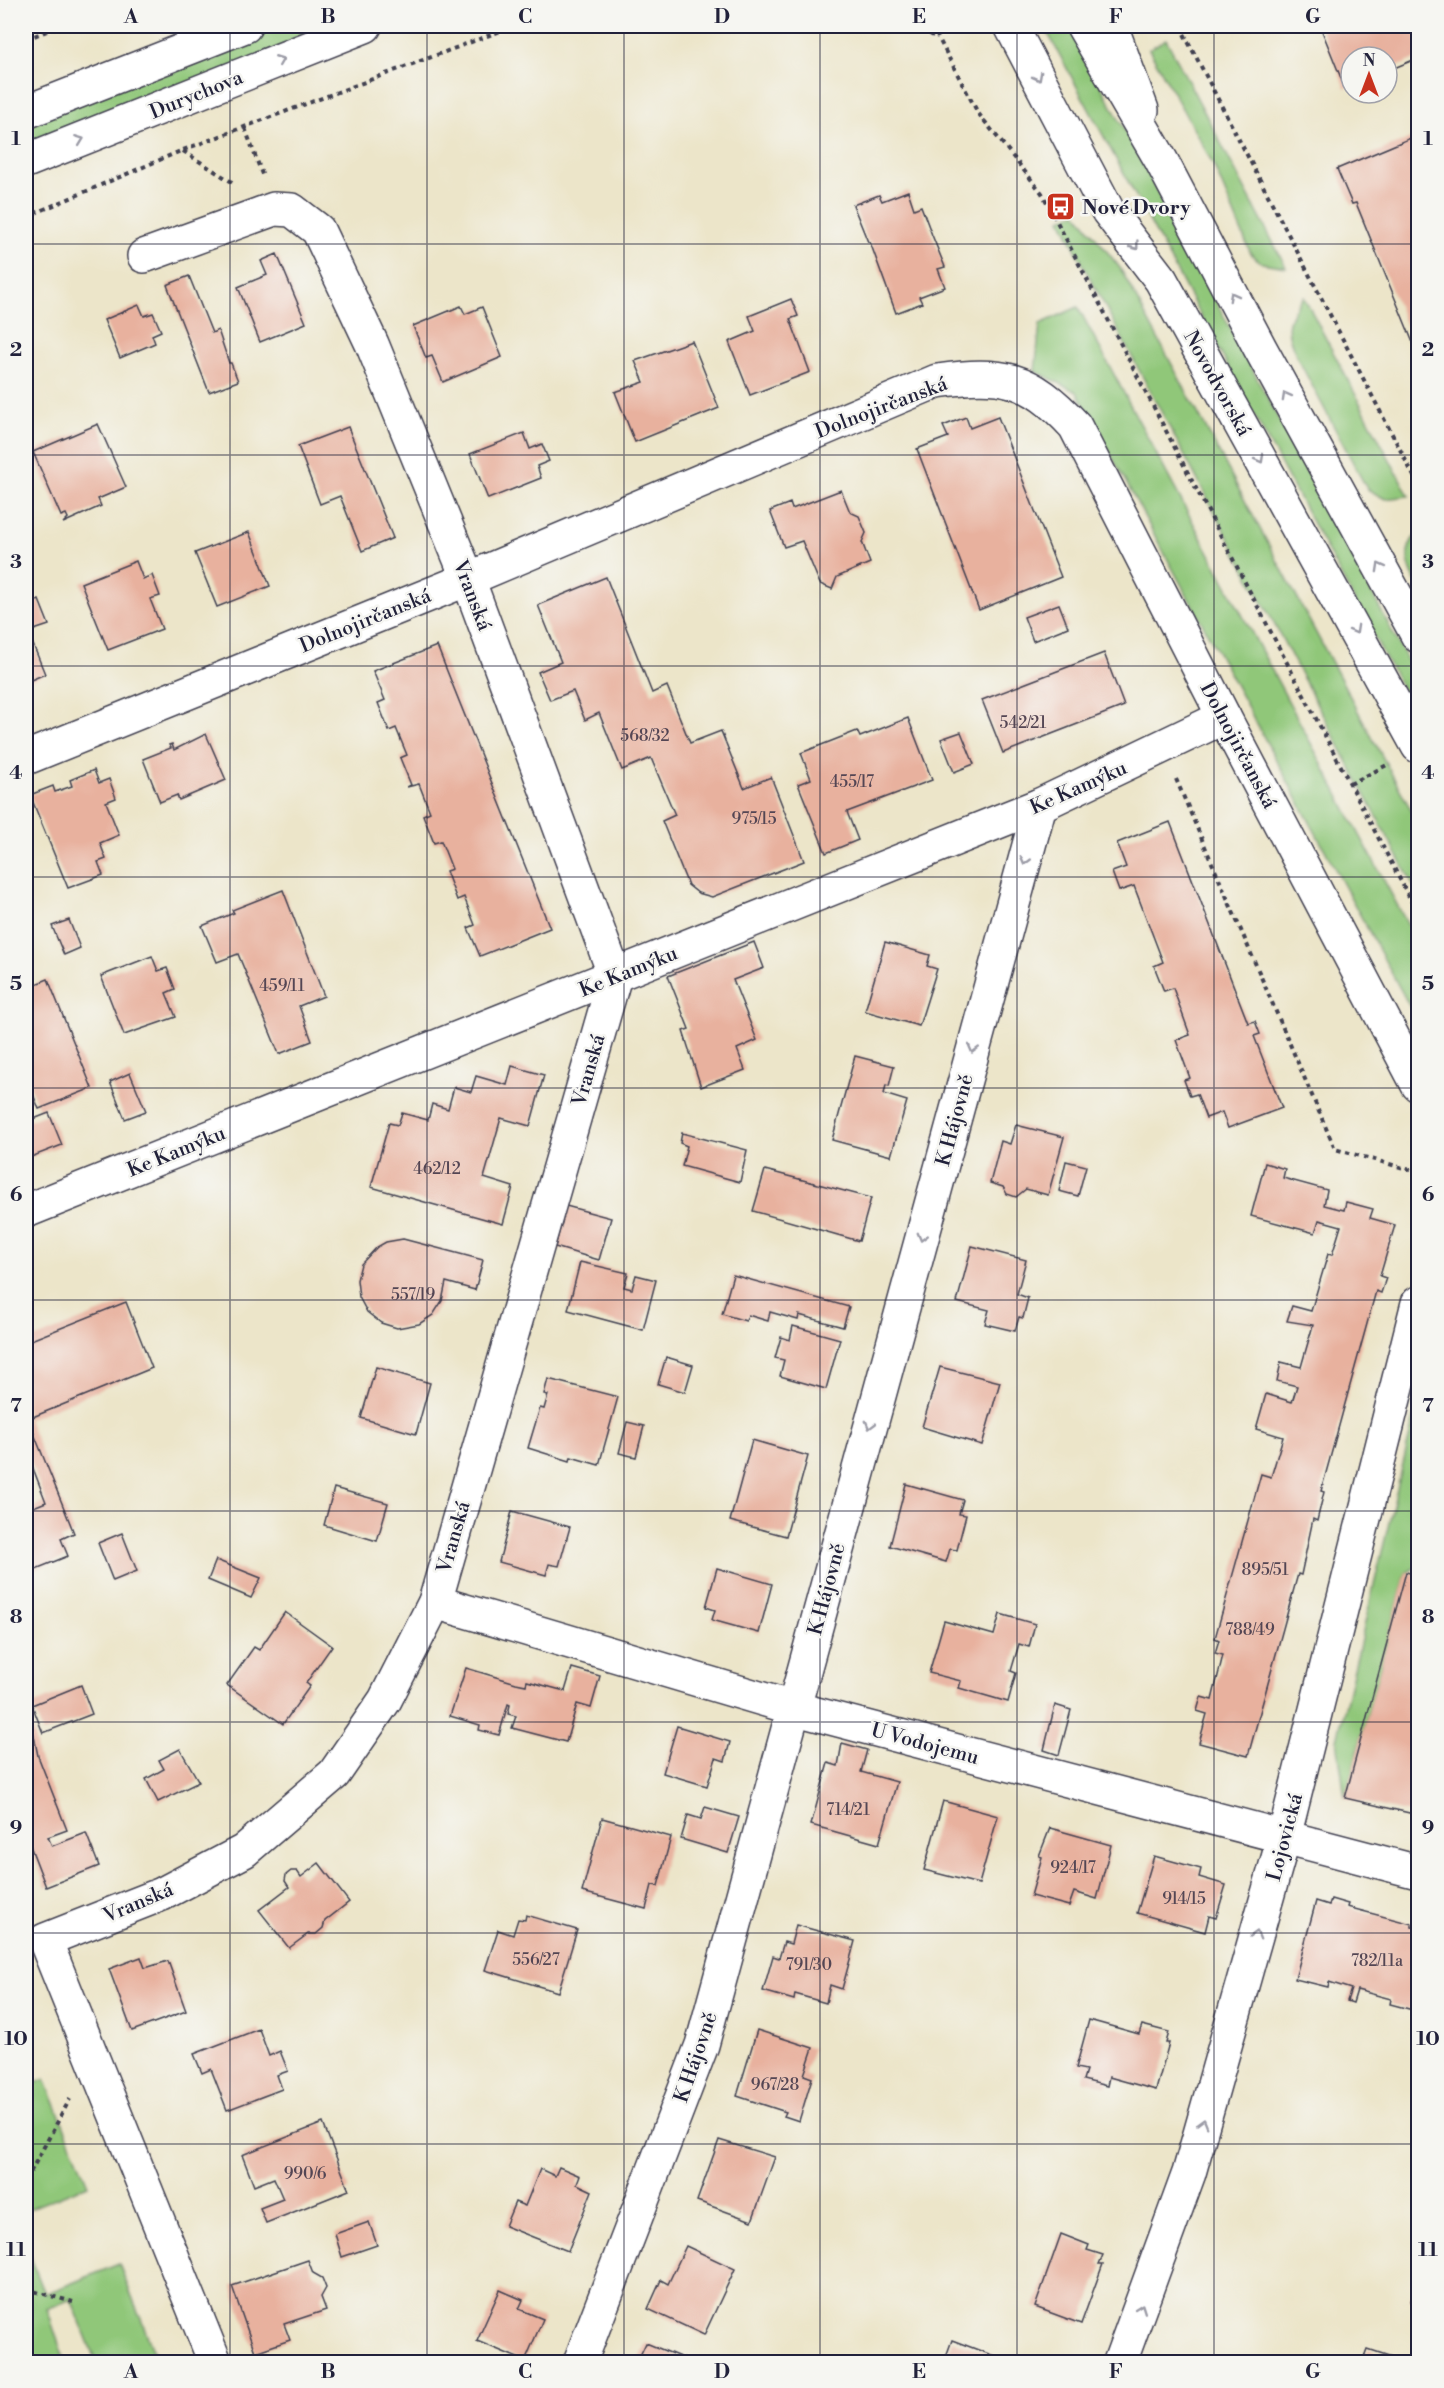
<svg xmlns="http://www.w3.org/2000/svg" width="1444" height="2388" viewBox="0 0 1444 2388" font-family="'Libre Bodoni',serif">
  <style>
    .green { fill: #90c779; stroke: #59745a; stroke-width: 1.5 }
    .building { fill: #e8b19e }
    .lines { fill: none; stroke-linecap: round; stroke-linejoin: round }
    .minor-casing { stroke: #403f50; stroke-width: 36 }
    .major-casing { stroke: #403f50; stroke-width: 36 }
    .path { stroke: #403f50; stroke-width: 4; stroke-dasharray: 4.5 4.5; stroke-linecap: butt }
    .minor { stroke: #fff; stroke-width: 33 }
    .major { stroke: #fff; stroke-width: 33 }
    .oneway { stroke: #9c9ca7 }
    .grid { fill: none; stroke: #22223b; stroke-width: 1.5; stroke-opacity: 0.55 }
    .labels { text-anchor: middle; stroke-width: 5; stroke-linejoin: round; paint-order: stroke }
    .number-label { font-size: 16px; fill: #544654 }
    .street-label { font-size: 20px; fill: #22223b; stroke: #f6f6f2 }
    .poi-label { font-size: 20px; font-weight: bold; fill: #22223b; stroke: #f6f6f2; text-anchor: start }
    .neatline { fill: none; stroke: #22223b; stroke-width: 2 }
    .grid-label { font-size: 20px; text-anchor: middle; font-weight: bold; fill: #22223b }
  </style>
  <rect width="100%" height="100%" fill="#f6f6f2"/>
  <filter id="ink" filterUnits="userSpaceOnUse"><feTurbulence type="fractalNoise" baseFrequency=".0167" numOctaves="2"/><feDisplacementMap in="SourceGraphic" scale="12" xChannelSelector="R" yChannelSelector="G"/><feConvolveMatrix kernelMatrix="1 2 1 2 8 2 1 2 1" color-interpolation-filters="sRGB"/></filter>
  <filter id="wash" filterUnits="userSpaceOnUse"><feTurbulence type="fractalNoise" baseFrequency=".008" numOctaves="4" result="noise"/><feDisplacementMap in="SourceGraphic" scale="24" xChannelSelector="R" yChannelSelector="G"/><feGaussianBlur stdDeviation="1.35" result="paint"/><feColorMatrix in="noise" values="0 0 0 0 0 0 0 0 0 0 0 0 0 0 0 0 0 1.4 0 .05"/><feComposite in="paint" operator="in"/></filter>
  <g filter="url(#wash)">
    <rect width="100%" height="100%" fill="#ece5c9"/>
    <!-- green -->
    <g class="green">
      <path d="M271,26H337L26,149V124Z"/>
      <path d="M1044,26H1069L1418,680V718Z"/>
      <path d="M1166,39L1286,267L1262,263L1251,254L1213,164L1149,49Z"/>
      <path d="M1076,212L1120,268L1418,823V894L1082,263L1061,219Z"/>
      <path d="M1304,297L1409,496L1385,499L1367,489L1298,359C1285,331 1283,321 1304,297Z"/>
      <path d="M1078,307L1418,944V1022L1077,392L1035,371L1040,324Z"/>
      <path d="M1418,533V586C1408,567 1401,550 1418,533Z"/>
      <path d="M1418,1401V1566L1406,1573L1345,1798L1337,1740Z"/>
      <path d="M45,2079L88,2185L26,2210V2087Z"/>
      <path d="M26,2246L45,2294L119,2264L158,2362H96L71,2299L47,2309L65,2362H26Z"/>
    </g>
    <g id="blocks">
      <!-- building -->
      <g class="building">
        <path d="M1320,26H1418V58L1387,71V57H1351V85L1345,88Z"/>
        <path d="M1418,135V355L1356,203L1352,204L1337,169Z"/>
        <path d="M908,191L914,209L921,206L932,235L945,267L938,269L945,287L919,297L922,303L896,313L870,242H868L853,205L879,195L882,201Z"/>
        <path d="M277,254L306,323L260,342L238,287L267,275L261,261Z"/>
        <path d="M189,276L212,333L218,330L229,363H231L238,381L209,392L167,285Z"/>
        <path d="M791,299L798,316L790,319L810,372L750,395L729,342L755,331L749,316Z"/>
        <path d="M139,305L144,316L153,313L161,331L152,335L155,343L120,358L104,320Z"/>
        <path d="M461,306L465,314L482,307L502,357L443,382L432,356L426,358L413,326Z"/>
        <path d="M692,341L719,408L635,442L615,392L644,382L635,361Z"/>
        <path d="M966,417L970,428L998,417L1061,577L979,610L917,449L948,437L943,426Z"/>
        <path d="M98,424L126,487L98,499L101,506L63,523L68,518L66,514L61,516L33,452Z"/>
        <path d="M348,427L393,538L362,551L340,496L320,504L298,446Z"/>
        <path d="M524,433L530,449L542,444L549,461L537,466L541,478L488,499L470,454Z"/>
        <path d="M841,490L850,512L859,516L866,533L862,542L870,563L837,577L832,589L820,584L802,541L784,547L770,511L790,503L792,509Z"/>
        <path d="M249,532L270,586L217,607L195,553Z"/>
        <path d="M136,561L143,579L152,575L160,596L150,599L162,629L108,650L81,583Z"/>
        <path d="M606,577L652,693L667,686L690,743L721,731L744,788L771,777L804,861L712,897L698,893L688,885L662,821L675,815L651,758L622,770L599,713L585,720L573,691L550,700L538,672L561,662L538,605Z"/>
        <path d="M39,600L49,625L28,632L45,674L26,682V605Z"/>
        <path d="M1059,604L1068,627L1033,641L1024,617Z"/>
        <path d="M437,646L550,928L480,956L468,928L475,925L464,897L457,900L446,871L452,869L441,841L434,843L423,815L430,812L419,784L407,787L411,785L400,758L407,755L396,728L389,731L378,703L385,700L373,671Z"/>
        <path d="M1104,653L1124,706L1003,753L982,700Z"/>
        <path d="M908,718L932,780L847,812L858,840L826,853L798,784L811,779L801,753L857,731L860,737Z"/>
        <path d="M961,732L974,764L954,772L941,739Z"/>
        <path d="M206,734L226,780L179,800L177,795L160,802L143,759L171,748L169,745L172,744L174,750Z"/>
        <path d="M94,770L99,783L109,779L116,798L106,802L119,835L100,843L106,859L98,862L103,875L68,888L30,795L53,786L55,792L72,786L70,780Z"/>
        <path d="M1170,822L1248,1023L1255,1021L1260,1034L1254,1036L1282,1108L1228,1128L1222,1112L1206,1118L1197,1094L1190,1096L1184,1080L1190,1078L1176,1040L1190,1035L1173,988L1164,991L1154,966L1163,962L1134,886L1119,891L1112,872L1126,867L1117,843Z"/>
        <path d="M283,890L324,996L299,1006L312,1041L279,1054L238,954L217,962L202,926L234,913L232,910Z"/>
        <path d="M69,920L80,948L64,955L52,926Z"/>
        <path d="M754,942L764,968L733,980L757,1040L737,1049L745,1070L701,1087L683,1031L689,1029L668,976Z"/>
        <path d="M885,942L930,955L927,966L937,969L919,1026L865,1011Z"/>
        <path d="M152,956L158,971L167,968L175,989L166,993L176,1017L124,1035L101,976Z"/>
        <path d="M48,979L92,1088L39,1109L26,1077V988Z"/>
        <path d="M855,1056L894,1066L889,1086L886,1085L884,1094L907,1101L891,1156L832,1140Z"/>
        <path d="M512,1066L544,1075L530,1126L501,1118L484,1178L513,1187L503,1224L371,1187L389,1123L398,1125L402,1113L428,1120L432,1104L448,1109L454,1087L471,1092L476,1076L507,1085Z"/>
        <path d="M130,1073L146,1111L125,1119L110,1082Z"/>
        <path d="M49,1113L62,1145L26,1159V1122Z"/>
        <path d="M1016,1125L1064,1137L1048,1195L1026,1189L1016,1197L1007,1194L1003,1187L990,1183L1001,1141L1010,1144Z"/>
        <path d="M682,1133L747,1150L740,1182L682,1166L687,1146L680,1143Z"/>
        <path d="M1066,1161L1086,1166L1078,1196L1059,1191Z"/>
        <path d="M1265,1163L1285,1169L1283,1178L1327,1190L1324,1205L1344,1210L1346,1202L1373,1209L1370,1218L1395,1225L1380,1276L1386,1278L1381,1293L1376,1291L1321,1491L1324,1492L1317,1521L1313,1519L1301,1575L1298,1574L1248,1756L1199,1743L1207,1714L1197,1711L1201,1697L1212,1700L1223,1655L1215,1653L1219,1640L1215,1638L1261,1474L1271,1477L1283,1437L1256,1429L1266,1394L1292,1402L1297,1386L1277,1381L1281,1362L1301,1367L1313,1325L1287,1321L1292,1306L1311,1311L1328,1254L1332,1255L1341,1226L1319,1220L1315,1233L1251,1216Z"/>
        <path d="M765,1170L871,1198L859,1241L753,1211Z"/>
        <path d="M566,1206L611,1218L599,1260L555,1247Z"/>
        <path d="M403,1239L483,1260L475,1290L446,1282L442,1301L433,1315L419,1324L397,1328L381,1323L367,1312L359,1297L357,1280L361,1264L377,1247L386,1242Z"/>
        <path d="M972,1246L1026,1260L1017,1294L1028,1298L1023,1318L1019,1317L1015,1331L985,1324L989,1310L957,1302Z"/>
        <path d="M580,1262L628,1273L624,1287L632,1289L636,1275L656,1280L643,1330L568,1310Z"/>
        <path d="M733,1275L849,1307L843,1327L799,1315L798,1320L770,1312L768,1321L748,1315L746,1321L722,1314Z"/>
        <path d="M126,1302L152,1368L28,1419L74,1533L61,1539L68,1556L26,1573V1510L46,1502L26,1450V1342Z"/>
        <path d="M793,1326L840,1339L826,1389L780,1376L784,1360L775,1358L781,1337L790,1340Z"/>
        <path d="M666,1357L693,1365L685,1392L658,1384Z"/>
        <path d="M376,1367L430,1383L416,1434L361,1418Z"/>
        <path d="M940,1367L1000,1382L982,1445L922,1427Z"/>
        <path d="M548,1379L618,1397L599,1465L571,1457L570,1461L528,1448L540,1408L544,1409L548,1395L544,1394Z"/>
        <path d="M627,1422L644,1426L636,1457L619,1453Z"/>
        <path d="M752,1440L808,1456L786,1536L730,1521Z"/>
        <path d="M906,1484L963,1500L959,1514L966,1515L957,1550L950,1549L946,1562L890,1546Z"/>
        <path d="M334,1488L388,1503L377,1541L324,1525Z"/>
        <path d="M512,1511L570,1527L559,1566L549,1564L546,1575L499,1562Z"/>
        <path d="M122,1533L137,1571L113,1581L98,1543Z"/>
        <path d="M216,1560L261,1578L251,1598L208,1580Z"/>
        <path d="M717,1568L772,1584L759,1633L712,1620L715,1610L706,1607Z"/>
        <path d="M1406,1572L1418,1575V1815L1345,1798Z"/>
        <path d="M285,1612L332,1646L306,1683L310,1686L283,1724L227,1685L254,1647L259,1650Z"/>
        <path d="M1000,1614L1035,1624L1029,1647L1019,1644L1011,1671L1016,1673L1008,1702L959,1688L961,1681L929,1673L944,1621L994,1635Z"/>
        <path d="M466,1668L516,1683L526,1685L527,1681L565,1691L572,1668L600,1676L591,1708L577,1704L566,1742L512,1728L516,1716L508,1714L510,1705L508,1704L499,1735L479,1730L480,1725L450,1716Z"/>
        <path d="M81,1685L92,1714L43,1733L32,1705Z"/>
        <path d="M1055,1705L1071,1710L1059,1755L1044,1750Z"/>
        <path d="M30,1716L38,1756L67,1830L48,1837L52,1846L86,1833L99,1866L46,1887L26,1835V1717Z"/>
        <path d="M677,1726L730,1742L725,1761L716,1758L707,1786L663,1773Z"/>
        <path d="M842,1743L867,1750L861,1772L897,1782L879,1844L811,1825L828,1763L838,1766Z"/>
        <path d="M180,1749L199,1782L158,1802L146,1779L164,1769L159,1760Z"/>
        <path d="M943,1801L998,1816L979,1884L924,1870Z"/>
        <path d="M705,1807L739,1817L728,1853L681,1839L688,1815L701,1819Z"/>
        <path d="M602,1818L671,1837L658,1886L652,1885L646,1909L582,1892Z"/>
        <path d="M1050,1828L1111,1845L1097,1899L1074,1892L1069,1906L1031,1896L1042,1857L1039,1856Z"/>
        <path d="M1154,1856L1201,1869L1199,1877L1226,1885L1216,1918L1209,1916L1205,1932L1137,1913Z"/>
        <path d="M319,1863L349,1902L325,1921L323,1928L316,1934H308L289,1948L259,1910L289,1887L285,1881L286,1875L291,1871H297L301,1877Z"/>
        <path d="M1331,1899L1348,1904L1347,1907L1412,1924V1927L1418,1928V2006L1415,2005L1413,2010L1390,2004L1391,1999L1357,1990L1353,2003L1347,2001L1351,1989L1329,1982L1328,1987L1295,1979L1316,1901L1329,1905Z"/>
        <path d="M526,1915L577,1930L558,1992L485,1970L498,1930L513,1935L518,1919L525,1920Z"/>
        <path d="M796,1925L855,1941L842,1989L830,1985L826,2003L795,1994L794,2000L763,1991L773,1956L779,1958L784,1942L791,1944Z"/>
        <path d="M141,1957L145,1968L168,1961L186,2011L132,2031L109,1969Z"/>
        <path d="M1089,2020L1139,2034L1142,2025L1169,2032L1166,2043H1169L1156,2090L1109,2077L1107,2086L1083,2080L1086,2070L1076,2068Z"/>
        <path d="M259,2029L269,2056L280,2051L288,2071L277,2075L282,2089L227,2110L211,2069L202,2073L194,2054Z"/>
        <path d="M757,2030L813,2048L804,2075L812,2078L799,2121L784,2116L786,2112L737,2096Z"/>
        <path d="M323,2123L349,2190L266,2223L260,2208L283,2199L274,2178L254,2186L242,2155Z"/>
        <path d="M719,2140L775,2157L752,2221L697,2201Z"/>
        <path d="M559,2167L580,2176L577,2184L592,2191L568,2251L505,2226L515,2202L525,2206L540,2169L555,2176Z"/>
        <path d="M369,2222L377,2245L342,2257L335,2234Z"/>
        <path d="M1061,2234L1089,2245L1087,2250L1103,2255L1099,2264H1103L1081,2324L1035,2307Z"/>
        <path d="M686,2246L735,2269L704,2335L648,2309L661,2280L668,2284Z"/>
        <path d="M308,2260L313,2273L322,2278L326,2288L321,2297L326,2310L284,2324L290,2340L255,2352L232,2286Z"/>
        <path d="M1418,2278V2303L1411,2301Z"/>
        <path d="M500,2290L523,2300L519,2309L543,2319L525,2361L477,2341Z"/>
        <path d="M952,2340L1010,2362H924L927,2355L944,2362Z"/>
        <path d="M646,2343L692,2362H637Z"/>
        <path d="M1368,2349L1407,2362H1363Z"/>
      </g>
    </g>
  </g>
  <g filter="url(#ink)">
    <use href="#blocks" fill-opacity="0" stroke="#403f50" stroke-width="1.5"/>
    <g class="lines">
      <defs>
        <g id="minor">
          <path d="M1111,26L1142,110"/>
          <path d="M26,112L245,26"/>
          <path d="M26,161L365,26"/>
          <path d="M144,256L274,209L292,210L318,230L372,344L468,579L615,976L435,1602L385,1700L334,1774L244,1851L162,1894L45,1940L215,2362"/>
          <path d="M26,758L468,579L937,381C1002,372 1029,376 1075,426L1224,717L1418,1085"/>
          <path d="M26,1211L1040,805L1224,717"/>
          <path d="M435,1602L793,1708L1418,1872"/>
          <path d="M580,2362L702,2045L1040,805"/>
          <path d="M1120,2362L1189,2173L1284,1837L1418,1303"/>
        </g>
        <g id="major">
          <path d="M1011,26L1108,211L1161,280L1418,746"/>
          <path d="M1083,26L1161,160L1260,348L1418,636"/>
        </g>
      </defs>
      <!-- minor casing -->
      <use href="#minor" class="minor-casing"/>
      <!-- major casing -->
      <use href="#major" class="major-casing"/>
      <!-- path -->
      <g class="path">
        <path d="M904,26L921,29L937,38"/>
        <path d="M932,26L978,113L1042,193L1418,914"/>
        <path d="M1180,26L1418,484"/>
        <path d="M26,39L60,26"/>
        <path d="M245,128L263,177"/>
        <path d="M183,151L235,184"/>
        <path d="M26,217L183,150L514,26"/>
        <path d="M1176,779L1335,1149L1418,1172"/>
        <path d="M1350,784L1387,765"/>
        <path d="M26,2180L70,2099"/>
        <path d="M26,2289L73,2302"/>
      </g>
      <!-- minor -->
      <use href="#minor" class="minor"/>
      <!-- major -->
      <use href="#major" class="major"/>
    </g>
    <!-- one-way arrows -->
    <defs><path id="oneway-chevron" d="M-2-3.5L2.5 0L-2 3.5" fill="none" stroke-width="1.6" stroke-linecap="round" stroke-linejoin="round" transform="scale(1.5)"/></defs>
    <g class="oneway">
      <use href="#oneway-chevron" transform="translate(280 60) rotate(-22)"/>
      <use href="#oneway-chevron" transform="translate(1038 77) rotate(62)"/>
      <use href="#oneway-chevron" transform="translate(80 140) rotate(-21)"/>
      <use href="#oneway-chevron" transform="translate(1135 246) rotate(53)"/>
      <use href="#oneway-chevron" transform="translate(1233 296) rotate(-118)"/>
      <use href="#oneway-chevron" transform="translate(1286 396) rotate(-119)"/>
      <use href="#oneway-chevron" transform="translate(1260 459) rotate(61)"/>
      <use href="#oneway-chevron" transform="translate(1380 567) rotate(-119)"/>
      <use href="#oneway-chevron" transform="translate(1355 630) rotate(61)"/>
      <use href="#oneway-chevron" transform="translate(1025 861) rotate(105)"/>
      <use href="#oneway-chevron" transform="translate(973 1049) rotate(105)"/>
      <use href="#oneway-chevron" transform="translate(922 1237) rotate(105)"/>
      <use href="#oneway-chevron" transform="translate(870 1425) rotate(105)"/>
      <use href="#oneway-chevron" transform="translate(1256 1935) rotate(-74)"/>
      <use href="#oneway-chevron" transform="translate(1203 2123) rotate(-74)"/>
      <use href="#oneway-chevron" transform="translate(1141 2308) rotate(-70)"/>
    </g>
  </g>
  <!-- grid -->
  <path class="grid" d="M230,26V2362M427,26V2362M624,26V2362M820,26V2362M1017,26V2362M1214,26V2362M26,244H1418M26,455H1418M26,666H1418M26,877H1418M26,1088H1418M26,1300H1418M26,1511H1418M26,1722H1418M26,1933H1418M26,2144H1418"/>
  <!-- icons -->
  <defs>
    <symbol id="bus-square" viewBox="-11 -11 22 22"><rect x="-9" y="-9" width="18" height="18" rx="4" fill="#c8321e" stroke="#f6f6f2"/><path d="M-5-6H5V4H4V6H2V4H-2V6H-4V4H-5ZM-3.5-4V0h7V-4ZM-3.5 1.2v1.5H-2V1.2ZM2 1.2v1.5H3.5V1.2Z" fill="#fff"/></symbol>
  </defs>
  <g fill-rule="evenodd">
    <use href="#bus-square" x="1044" y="190" width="33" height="33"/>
  </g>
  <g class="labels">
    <!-- number labels -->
    <g class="number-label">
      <text x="1023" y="728">542/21</text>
      <text x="645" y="741">568/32</text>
      <text x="852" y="787">455/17</text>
      <text x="754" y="824">975/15</text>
      <text x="282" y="991">459/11</text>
      <text x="437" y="1174">462/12</text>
      <text x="413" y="1300">557/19</text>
      <text x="1265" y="1575">895/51</text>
      <text x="1250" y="1635">788/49</text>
      <text x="848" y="1815">714/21</text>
      <text x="1073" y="1873">924/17</text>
      <text x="1184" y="1904">914/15</text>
      <text x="536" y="1965">556/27</text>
      <text x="1377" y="1966">782/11a</text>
      <text x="809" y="1970">791/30</text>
      <text x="775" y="2090">967/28</text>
      <text x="305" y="2179">990/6</text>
    </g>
    <!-- street labels -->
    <g class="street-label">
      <text transform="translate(196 94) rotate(-22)" y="7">Durychova</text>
      <text transform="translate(1218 383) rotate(61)" y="7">Novodvorská</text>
      <text transform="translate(881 407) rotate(-21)" y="7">Dolnojirčanská</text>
      <text transform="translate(473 595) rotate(69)" y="7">Vranská</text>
      <text transform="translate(365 620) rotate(-22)" y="7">Dolnojirčanská</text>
      <text transform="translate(1239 745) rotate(62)" y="7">Dolnojirčanská</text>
      <text transform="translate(1078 787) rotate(-24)" y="7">Ke Kamýku</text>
      <text transform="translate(628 971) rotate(-22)" y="7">Ke Kamýku</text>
      <text transform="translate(588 1070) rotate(-74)" y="7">Vranská</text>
      <text transform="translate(954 1120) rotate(-75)" y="7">K Hájovně</text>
      <text transform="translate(176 1151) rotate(-22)" y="7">Ke Kamýku</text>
      <text transform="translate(453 1537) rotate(-74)" y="7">Vranská</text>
      <text transform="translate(826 1589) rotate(-75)" y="7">K Hájovně</text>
      <text transform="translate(925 1743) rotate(15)" y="7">U Vodojemu</text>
      <text transform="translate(1284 1837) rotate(-75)" y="7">Lojovická</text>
      <text transform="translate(138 1902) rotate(-23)" y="7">Vranská</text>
      <text transform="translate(695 2057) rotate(-71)" y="7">K Hájovně</text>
    </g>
    <!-- poi labels -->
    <g class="poi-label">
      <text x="1082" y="214">Nové Dvory</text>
    </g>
  </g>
  <!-- margin -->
  <rect width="1444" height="2388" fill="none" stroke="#f6f6f2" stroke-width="66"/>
  <!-- north arrow -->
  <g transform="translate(1369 75)"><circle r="28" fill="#f6f6f2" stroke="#a1a1a9" stroke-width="1.5"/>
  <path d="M0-4.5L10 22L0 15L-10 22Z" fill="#c8321e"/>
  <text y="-9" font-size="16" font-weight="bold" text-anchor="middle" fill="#22223b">N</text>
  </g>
  <rect x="33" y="33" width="1378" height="2322" class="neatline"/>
  <g class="grid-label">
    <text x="131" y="23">A</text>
    <text x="328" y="23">B</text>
    <text x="525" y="23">C</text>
    <text x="722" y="23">D</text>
    <text x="919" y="23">E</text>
    <text x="1116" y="23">F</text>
    <text x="1313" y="23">G</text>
    <text x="16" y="145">1</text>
    <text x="1428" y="145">1</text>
    <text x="16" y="356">2</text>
    <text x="1428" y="356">2</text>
    <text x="16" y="568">3</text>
    <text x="1428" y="568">3</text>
    <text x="16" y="779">4</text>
    <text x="1428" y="779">4</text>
    <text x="16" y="990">5</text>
    <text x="1428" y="990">5</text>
    <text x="16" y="1201">6</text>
    <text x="1428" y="1201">6</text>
    <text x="16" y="1412">7</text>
    <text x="1428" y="1412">7</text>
    <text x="16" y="1623">8</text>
    <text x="1428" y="1623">8</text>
    <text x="16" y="1834">9</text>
    <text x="1428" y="1834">9</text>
    <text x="16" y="2045">10</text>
    <text x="1428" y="2045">10</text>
    <text x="16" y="2256">11</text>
    <text x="1428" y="2256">11</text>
    <text x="131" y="2378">A</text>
    <text x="328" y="2378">B</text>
    <text x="525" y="2378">C</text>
    <text x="722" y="2378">D</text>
    <text x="919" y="2378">E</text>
    <text x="1116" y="2378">F</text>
    <text x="1313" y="2378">G</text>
  </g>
</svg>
